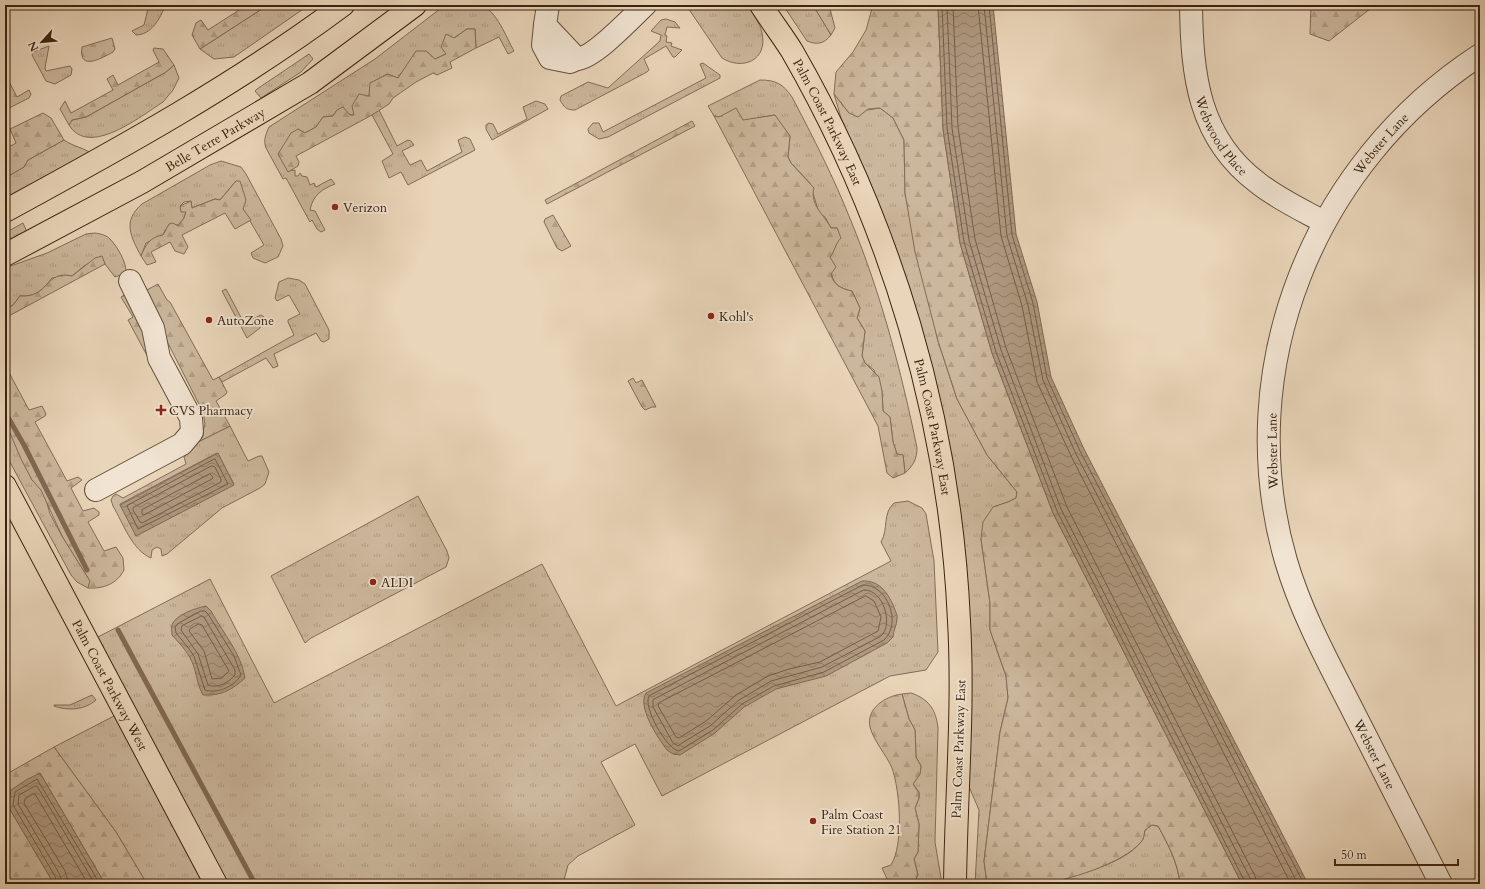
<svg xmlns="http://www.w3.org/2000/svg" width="1485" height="889" viewBox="0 0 1485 889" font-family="Cardo,serif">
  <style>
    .grass { fill: url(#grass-tufts); stroke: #826d56; fill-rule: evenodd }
    .forest { fill: url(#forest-firs); stroke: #826d56 }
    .water { fill: url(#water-waves); stroke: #806952 }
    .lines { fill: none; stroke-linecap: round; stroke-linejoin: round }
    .shore { stroke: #745e47; stroke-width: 1 }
    .stream { stroke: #806952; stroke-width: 5 }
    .minor-casing { stroke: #66503a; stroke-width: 24 }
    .major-casing { stroke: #3a230f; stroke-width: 24 }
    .minor { stroke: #f1e4d2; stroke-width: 22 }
    .major { stroke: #e9d5b9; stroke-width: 22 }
    .poi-dot { fill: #8f2418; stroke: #f1e4d2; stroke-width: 1.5 }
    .labels { text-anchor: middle; stroke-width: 3.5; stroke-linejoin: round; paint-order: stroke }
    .street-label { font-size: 13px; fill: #3a230f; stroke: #f1e4d2 }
    .poi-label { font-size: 13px; fill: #3a230f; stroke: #f1e4d2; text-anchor: start }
  </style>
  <defs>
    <pattern id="grass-tufts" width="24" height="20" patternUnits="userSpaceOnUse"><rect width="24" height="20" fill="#cbb79c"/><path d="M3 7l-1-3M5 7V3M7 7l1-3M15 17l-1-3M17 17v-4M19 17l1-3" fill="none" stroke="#af9d85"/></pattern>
    <pattern id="forest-firs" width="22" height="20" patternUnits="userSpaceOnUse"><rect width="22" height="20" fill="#cbb79c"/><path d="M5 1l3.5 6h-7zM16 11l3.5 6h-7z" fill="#af9d85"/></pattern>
    <pattern id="water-waves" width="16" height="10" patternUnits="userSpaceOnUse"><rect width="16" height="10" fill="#ae987f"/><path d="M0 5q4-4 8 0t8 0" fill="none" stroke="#8f7c66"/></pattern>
  </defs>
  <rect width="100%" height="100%" fill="#e9d5b9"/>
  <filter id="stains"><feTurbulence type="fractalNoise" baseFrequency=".005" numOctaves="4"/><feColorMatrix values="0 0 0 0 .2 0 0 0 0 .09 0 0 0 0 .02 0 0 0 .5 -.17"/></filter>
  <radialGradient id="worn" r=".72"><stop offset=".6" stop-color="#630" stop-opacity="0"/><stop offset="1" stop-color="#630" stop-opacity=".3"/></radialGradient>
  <!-- grass -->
  <g class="grass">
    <path d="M149,5H165C161,18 151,35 136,35L132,31L144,25Z"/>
    <path d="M268,5H309L234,57L214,59L200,49Z"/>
    <path d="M445,5C454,5 474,2 481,5C497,11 506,37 514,51L508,54L499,37L476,48L475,29H467L454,38L446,54L435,59L426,51L401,73L398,78L387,74L371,83L369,96L355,116L337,110L333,116L323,117L316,127L305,133L298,129L288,171L295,170V176H298L300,173L302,176L307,177L310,185L314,183L316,187L331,179L335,184C322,189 313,195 310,210L315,211L325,230L321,232L317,229L312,220L310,222L286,178L283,179L266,148C263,140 266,134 269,127L375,59Z"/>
    <path d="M686,5H747C753,14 760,23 762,33C768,60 743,71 722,58Z"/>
    <path d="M783,5H813L831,35C824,44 817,45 807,41Z"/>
    <path d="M666,19L675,22L680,28L667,27L665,35L667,36L666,42L672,43L671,46L682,50L675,57H673L666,46L644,59L649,70L647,72L575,110C566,110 564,107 560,100L561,96L588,82L608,88L660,41L661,35L651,31L661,20Z"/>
    <path d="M49,46L45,68L46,71L70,66L72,69L71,75L55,84L46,81L32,55L33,52Z"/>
    <path d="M309,54L313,59L301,72L261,98L255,91L257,89Z"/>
    <path d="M703,63L720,75V78L608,137L599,139L589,133L588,129L593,123H599L603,132L706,78L700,64Z"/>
    <path d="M174,65L179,78L173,90L163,102C141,116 89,158 69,125L72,120L86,117L166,72Z"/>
    <path d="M760,80C776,80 783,84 792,97C813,137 834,178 851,221C881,294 901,370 917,448C917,459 913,466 905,473L903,455L897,454L893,442L890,417L883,411L882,391L874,370L865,363L862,356L865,331L857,318L860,308L852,291C831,287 831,276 830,257C835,251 835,244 840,238L837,228H831L825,217L819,213L810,183L791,163L788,157L790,136L774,115L743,121L714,116L708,106Z"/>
    <path d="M834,94L849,113L880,108L893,118L904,140L905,193L938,341L957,399L987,455L1017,492L1016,498L1008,502L993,507L981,539L990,603V630L1006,676L1008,698L1000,732L984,861L987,884H975L979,810L967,782L971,686L969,608L963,544L875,198L841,118Z"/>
    <path d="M536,101L545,104L548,109L492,140L486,129V125L489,123L493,124L498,134L527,119L523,107Z"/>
    <path d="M379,110L397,146L408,140L411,141L414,145L402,151L410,165L421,160L427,171L462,152L458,140L465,137L470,139L475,150L408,185L401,172L389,178L382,161L393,154L372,115Z"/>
    <path d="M64,140C72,146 87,149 90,153L5,199V178L24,167L28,160Z"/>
    <path d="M221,161L241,167L246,174L281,239L283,246L278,257L265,263L253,258L251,253L264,245L243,209L236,181L220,200L215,199L192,208L191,201L184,202L180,206L186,212C183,224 176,226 165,230L163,235L146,243L141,256C131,237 122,221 142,204L210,165Z"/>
    <path d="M23,223L27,232L5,244V233Z"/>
    <path d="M95,233C101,234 106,235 110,239C117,246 127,263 126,273L115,277L105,264L102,257L84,266L72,276L52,278C42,290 37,297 20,296L13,305L5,310V268L47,253L86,234Z"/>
    <path d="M288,278L299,280L305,284L329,330V339L324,342L321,341L316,333L274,354L278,366L273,368L266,358L222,382L219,377L294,335L288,322V320L300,314L289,295L277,301L275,298L279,282Z"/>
    <path d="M226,289L244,323L261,315L264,317L260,328L247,338L222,291Z"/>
    <path d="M5,421L32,480L41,489L46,500L50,514L62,536L90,581L88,588L77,582L71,575L5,453Z"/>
    <path d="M230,426L248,461L259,456H262L269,472L265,484L260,488L222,508L167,554L162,556L161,549L157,547L152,550L151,558C132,550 123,523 113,506L111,500L113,496L116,494L123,498L186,464L184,457L200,441ZM217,453L234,484L120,505V504Z"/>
    <path d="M418,496L447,551L449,558L446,567L311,638L305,643L271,576Z"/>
    <path d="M908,501L922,508L926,514L934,561L938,652L926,670L890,676L662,796L635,744L601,762L635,825L578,856L568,865L563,884H226L96,638L210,579L274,703L542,564L616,706L891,561L881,542C889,528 882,514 894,503Z"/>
    <path d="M911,693C929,699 936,710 938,728L935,842L942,884H913L918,875L914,859L918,852L919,824L915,808L919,798V792L913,784L920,774L921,766L916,757L915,730L909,719L902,694Z"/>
    <path d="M92,695L96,700C85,710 68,711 54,706V705H70Z"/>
    <path d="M116,715L206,884H147L116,832L54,747Z"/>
    <path d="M1152,825L1158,826C1168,844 1178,863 1180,884H1037C1067,878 1122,866 1141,842C1144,839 1144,834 1145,830Z"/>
  </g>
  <!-- forest -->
  <g class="forest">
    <path d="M247,5H268L200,49L192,35L196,23L201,20L208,30Z"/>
    <path d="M813,5H829L835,28L831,35Z"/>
    <path d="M873,5H938L943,129L960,243L992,353L1053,513L1242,884H1180C1178,863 1168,844 1158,826L1152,825L1145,830C1144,834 1144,839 1141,842C1124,863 1065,882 1037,884C1021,885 1004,884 987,884L984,861L1000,732L1008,698L1006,676L990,630V603L981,539L983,522L993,507L1008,502L1016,498L1017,492L987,455L957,399L938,341L915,252L905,193L904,140L893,118L880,108L868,109L858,117L849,113L834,94L836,72L853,52L866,30Z"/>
    <path d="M1311,5H1375L1329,41L1310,34Z"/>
    <path d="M467,29H475L476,48L450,62L452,68L437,75L433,73L416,82L393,98L389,104L372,115L296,156L299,162L298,166L288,172L278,154L291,133L298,129L305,133L316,127L323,117L333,116L337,110L343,107L350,115H354L352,106L359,94L369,96L370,83L388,74L398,78L416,51H426L435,59L446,54L441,47L446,34L454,38Z"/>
    <path d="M112,38L115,49L113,52C102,58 78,72 82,47Z"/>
    <path d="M154,48L163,49L174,65L166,72L86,117L72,120L69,125L60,109L65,101L71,113L113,90L107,79L113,75L118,85L159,62L153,50Z"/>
    <path d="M5,74L17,97L29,90L31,94L29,98L5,110Z"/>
    <path d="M736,108L743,120L775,115L790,136L788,157L791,163L814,188C809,204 825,216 831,228H837L841,238C835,244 835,251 830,257L836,267L831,274C833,285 842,289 852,291L860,308L857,318L865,331L862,356L865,363L879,377L882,391L883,411L890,417L893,442L897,454L903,455L905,473L893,478L887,473L878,426L714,116L719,117Z"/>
    <path d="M43,113L51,118L64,140L28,160L24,167L5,178V149L16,143L10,129Z"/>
    <path d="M692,121L695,126L547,204L545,200Z"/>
    <path d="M236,181H240L246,200L243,209L251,220L235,229L225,213L182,235L188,247L184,254L175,251L170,242L151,252L156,262L147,265L141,256C146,244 150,237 163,235L169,224L173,223L178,226L184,218L186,212H181L180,206L191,201L192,208L215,199L220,200Z"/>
    <path d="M553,215L571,246L562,251L557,248L544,222L545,219Z"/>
    <path d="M102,256L105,264L5,318V310L13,305L20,296C50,298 44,270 72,276L95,258Z"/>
    <path d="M158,284L167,300L170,302L213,380L219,377L227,392L226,394L216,401L230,426L200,441L205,424L203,412L144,296L147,290Z"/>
    <path d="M126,294L143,320L151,363L128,320L133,317L121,297Z"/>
    <path d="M5,365L29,410L42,406L46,414L45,416L35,422L67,481L78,477L82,480L71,488L83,511L94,508L99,512V515L88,522L104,551L116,547L123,558L124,570C117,584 103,589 88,588L90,581L62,536L41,490L32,480L21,459L5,421Z"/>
    <path d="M633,378L636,383L642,380L656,407H652L645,410L642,407L628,381Z"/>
    <path d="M902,694L909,719L915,730L916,757L921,766L920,774L913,784L919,793V798L915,808L919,824L918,852L914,859L918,875L913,884H884L888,881L882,868L891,865C904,844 900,791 892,768C886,754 874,742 870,727C866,708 886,696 902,694Z"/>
    <path d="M54,747L116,832L147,884H105L40,773L8,806L54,884H5V775Z"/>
  </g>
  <!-- water -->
  <g class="water">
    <path d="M938,5H993L1016,234L1037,302L1051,377L1084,449L1308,884H1242L1053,513L992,353L960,243L943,129Z"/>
    <path d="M218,453L234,485L136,536L120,505Z"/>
    <path d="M862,581C880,580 889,594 895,610C896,613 898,616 897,619C897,625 893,631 893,637L887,643L826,676L776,689L744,707L715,733L680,755L673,754L667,750C658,738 637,707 646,693Z"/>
    <path d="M206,606L211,611C223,633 241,653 245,678C232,690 221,696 203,695C198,686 197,677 194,667C190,654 181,645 172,635C172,632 171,627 172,625C175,615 196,608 206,606Z"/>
    <path d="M40,773L105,884H54L8,806L11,790L26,780Z"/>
  </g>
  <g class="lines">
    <!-- shore -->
    <g class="shore">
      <path d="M942,5L947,128L964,242L996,352L1057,511L1246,884"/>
      <path d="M947,5L952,128L969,240L1001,350L1061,509L1250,878L1251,884"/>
      <path d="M953,5L958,127L975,239L1006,348L1067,507L1255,876L1257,884"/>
      <path d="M978,5L1001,236L1022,306L1037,382L1071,456L1291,884"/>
      <path d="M984,5L1007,236L1028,305L1043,380L1076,454L1298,884"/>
      <path d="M989,5L1012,235L1033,303L1047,378L1080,451L1304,884"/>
      <path d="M215,459L228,484L138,529L127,506Z"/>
      <path d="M212,466L215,467L221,479V482L142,523L140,522L133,510V508Z"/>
      <path d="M210,474L213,477L212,479L144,515L142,514V510Z"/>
      <path d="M863,585C888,584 902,624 884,640L824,672L774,686L742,704L713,730L679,751C667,750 642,706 649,696Z"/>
      <path d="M864,590C883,589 894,624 881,636L822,667L771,681L739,700L710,726L682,743L678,746L673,743L653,707V700Z"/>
      <path d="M866,596L874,601L881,617L878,631L820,662L789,669L768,676L736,695L706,721L679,738L676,737L658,706L659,703Z"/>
      <path d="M201,611H205L208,614L234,656L241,675C234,687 217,694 205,690L194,656L187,646L176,633L175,627L179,623Z"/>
      <path d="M202,616L204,617L235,670V675C229,682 218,689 208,685L198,654L181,630L182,626Z"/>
      <path d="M199,624L202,625L229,671L222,678L212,679L204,651L189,631L190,629Z"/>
      <path d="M58,884L55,876L13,805L15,792L37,779L100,884"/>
      <path d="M63,884L59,873L18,804L19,795L35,786H37L95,884"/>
      <path d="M69,884L65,871L24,803L25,799L32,794H35L88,884"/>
    </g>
    <!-- stream -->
    <g class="stream">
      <path d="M5,412L24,445L87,570"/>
      <path d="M118,630L254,882"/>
    </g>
    <defs>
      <g id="minor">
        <path d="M548,5L545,25L577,59C594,58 631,18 645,5"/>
        <path id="s1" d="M1191,5C1192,75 1198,138 1258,183C1278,199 1302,210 1324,222"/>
        <path d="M545,25L543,45L550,58L570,62L577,59"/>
        <path d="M96,490L182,444L192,432L191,418L159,358L153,328L130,281"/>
        <path id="s2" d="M1441,884C1411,825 1381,766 1351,707C1327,660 1301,612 1286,561C1230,368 1314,163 1480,55"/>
      </g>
      <g id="major">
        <path id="s3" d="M761,5C771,21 782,35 792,51C892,225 950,420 959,621C964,708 956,797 955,884"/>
        <path d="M5,211C121,148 237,84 343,5"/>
        <path id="s4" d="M5,255L142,182L310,83L415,5"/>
        <path id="s5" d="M5,486L216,884"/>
      </g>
    </defs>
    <!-- minor casing -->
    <use href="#minor" class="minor-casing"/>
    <!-- major casing -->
    <use href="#major" class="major-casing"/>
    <!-- minor -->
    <use href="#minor" class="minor"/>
    <!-- major -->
    <use href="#major" class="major"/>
  </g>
  <!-- markers -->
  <g class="poi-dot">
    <circle cx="335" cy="207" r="4"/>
    <circle cx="711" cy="316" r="4"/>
    <circle cx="209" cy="320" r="4"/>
    <path d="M159 404h4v4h4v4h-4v4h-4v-4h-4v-4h4z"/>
    <circle cx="373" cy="582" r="4"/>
    <circle cx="813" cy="821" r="4"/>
  </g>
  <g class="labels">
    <!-- street labels -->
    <g class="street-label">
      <text dy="5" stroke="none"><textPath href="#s3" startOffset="135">Palm Coast Parkway East</textPath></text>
      <text dy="5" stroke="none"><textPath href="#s1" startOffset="137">Webwood Place</textPath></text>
      <text dy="5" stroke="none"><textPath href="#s4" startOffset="240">Belle Terre Parkway</textPath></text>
      <text dy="5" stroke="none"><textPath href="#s2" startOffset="805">Webster Lane</textPath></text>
      <text dy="5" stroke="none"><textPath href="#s3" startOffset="459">Palm Coast Parkway East</textPath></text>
      <text transform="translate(1272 451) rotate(-91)" y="5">Webster Lane</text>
      <text dy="5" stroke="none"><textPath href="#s5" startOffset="225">Palm Coast Parkway West</textPath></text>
      <text transform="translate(958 749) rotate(-88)" y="5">Palm Coast Parkway East</text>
      <text transform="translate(1375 754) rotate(63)" y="5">Webster Lane</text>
    </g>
    <!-- poi labels -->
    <g class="poi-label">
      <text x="343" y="212">Verizon</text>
      <text x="719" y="321">Kohl's</text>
      <text x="217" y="325">AutoZone</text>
      <text x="169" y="415">CVS Pharmacy</text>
      <text x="381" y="587">ALDI</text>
      <text x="821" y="819">Palm Coast<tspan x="821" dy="15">Fire Station 21</tspan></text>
    </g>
  </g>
  <!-- margin -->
  <rect width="1485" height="889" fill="none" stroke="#e9d5b9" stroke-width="20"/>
  <rect x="6" y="6" width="1473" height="877" fill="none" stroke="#3a230f" stroke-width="2"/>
  <rect x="10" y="10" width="1465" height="869" fill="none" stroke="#3a230f"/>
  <!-- north arrow -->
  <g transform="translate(42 42) rotate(243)" stroke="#f1e4d2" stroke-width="3" paint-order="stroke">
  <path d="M0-3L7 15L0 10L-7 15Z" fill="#3a230f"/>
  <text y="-6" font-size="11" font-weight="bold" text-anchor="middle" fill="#3a230f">N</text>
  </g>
  <!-- scale -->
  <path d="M1335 859v6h123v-6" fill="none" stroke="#3a230f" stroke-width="2"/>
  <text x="1341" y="859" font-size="12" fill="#3a230f" stroke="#f1e4d2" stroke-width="3" paint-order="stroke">50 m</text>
  <rect width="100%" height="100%" filter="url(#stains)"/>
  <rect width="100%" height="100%" fill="url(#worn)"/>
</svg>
